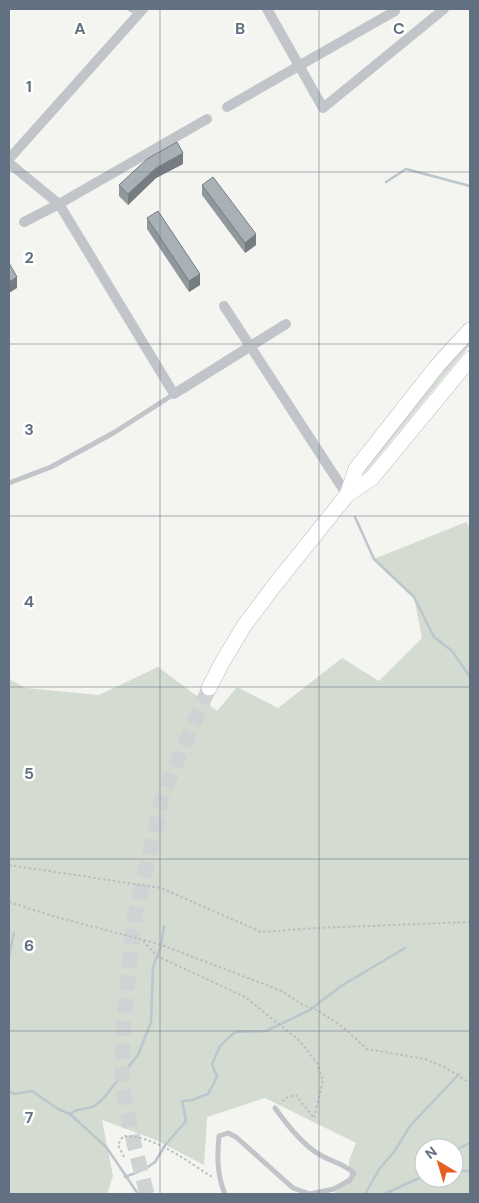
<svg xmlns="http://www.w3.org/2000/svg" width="479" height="1203" viewBox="0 0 479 1203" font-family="'DM Sans',sans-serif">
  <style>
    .green { fill: #d4dbd1; fill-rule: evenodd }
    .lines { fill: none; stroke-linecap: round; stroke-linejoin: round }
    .stream { stroke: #bcc6cc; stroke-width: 2.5 }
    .primary-tunnel { stroke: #d0d3d4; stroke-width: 15; stroke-dasharray: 15 8; stroke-linecap: butt }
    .primary-casing { stroke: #b4b8bc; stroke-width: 16 }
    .path { stroke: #bbbdbf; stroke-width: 2; stroke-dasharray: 2.5 2.5; stroke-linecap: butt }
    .service { stroke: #c1c4c8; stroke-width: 5 }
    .minor { stroke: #c1c4c8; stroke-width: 10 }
    .primary { stroke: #fff; stroke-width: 15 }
    .wall { fill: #91989d }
    .shaded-wall { fill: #767c80 }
    .building { fill: #a9b1b7; stroke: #767c80 }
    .grid { fill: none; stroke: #627182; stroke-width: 1; stroke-opacity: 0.55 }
    .grid-label { font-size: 16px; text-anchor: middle; font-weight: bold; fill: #627182; stroke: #fff; stroke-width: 5; stroke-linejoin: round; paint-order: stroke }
  </style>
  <rect width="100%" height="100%" fill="#f4f4f0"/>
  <!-- green -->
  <g class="green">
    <path d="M470,335V345L363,475L378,447Z"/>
    <path d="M466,522L470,528V1194H333L350,1181L349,1160L356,1143L265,1098L207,1117L204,1165L156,1140L102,1120L113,1176L107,1194H9V679L26,688L99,695L158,667L217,711L237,687L278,708L342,658L379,681L422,638L414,597L374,559ZM424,1148H454V1178H424Z"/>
  </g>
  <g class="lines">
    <!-- stream -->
    <g class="stream">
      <path d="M386,182L406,169L470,186"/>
      <path d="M355,517L374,559L414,597L434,637L452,651L470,677"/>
      <path d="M9,956L14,933"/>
      <path d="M9,1091L14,1094L32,1091L58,1109L70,1114L107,1148L138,1194"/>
      <path d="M70,1114L77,1110L93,1107L103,1099L138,1055L151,1022L153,967L161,946L164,926"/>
      <path d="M454,1151L470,1143"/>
      <path d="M454,1171H470"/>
      <path d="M125,1177L145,1169L155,1162L166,1144L186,1121L182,1101L192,1100L208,1094L217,1077L212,1064L220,1046L235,1032L266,1031L310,1010L341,986L405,948"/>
      <path d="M365,1194L380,1168L394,1152L410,1126L459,1074"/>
      <path d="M384,1194L424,1176"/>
    </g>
    <!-- primary-tunnel -->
    <path class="primary-tunnel" d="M147,1194L134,1144L122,1087L123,1031L134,920L163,794L209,688"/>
    <defs>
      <g id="primary">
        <path d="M347,495L356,469L437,366L470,330"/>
        <path d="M209,688L223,661L244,626L274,586L347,495L372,478L470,359"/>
      </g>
    </defs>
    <!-- primary casing -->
    <use href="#primary" class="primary-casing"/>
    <!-- path -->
    <g class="path">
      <path d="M9,865L161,888L261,932L316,928L470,922"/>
      <path d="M9,902L56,917L159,944L282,991L303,1005L319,1011L344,1028L367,1049L425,1059L444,1067L470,1083"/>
      <path d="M143,941L157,956L245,997L300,1041L317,1063L323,1080L314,1118L296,1095L288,1097L280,1103"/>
      <path d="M124,1157L118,1145L123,1136C154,1135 187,1161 212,1177"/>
    </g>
    <!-- service -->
    <g class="service">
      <path d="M130,9L138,14"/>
      <path d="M9,483L51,467L115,432L174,394"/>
      <path d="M225,1194C217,1175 217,1157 219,1136L228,1133L236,1137L293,1188L310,1194L334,1189L350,1180L354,1173C344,1164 333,1162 322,1156C303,1146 287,1125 275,1108"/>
    </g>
    <!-- minor -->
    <g class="minor">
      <path d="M267,9L323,108L444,9"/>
      <path d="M227,107L395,11"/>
      <path d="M9,159L143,9"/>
      <path d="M9,163L59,204L174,394L286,324"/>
      <path d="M24,222L59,204L207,119"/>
      <path d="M224,306L347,495"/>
    </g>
    <!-- primary -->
    <use href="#primary" class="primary"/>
  </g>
  <!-- wall -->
  <g class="wall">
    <path d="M183,164L156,178L128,205L119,196V185Z"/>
    <path d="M202,185L256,245L245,253L202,195Z"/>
    <path d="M147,218L200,285L189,292L147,229Z"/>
  </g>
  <!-- shaded-wall -->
  <g class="shaded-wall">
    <path d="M183,153V164L156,178L128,205V194L156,168Z"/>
    <path d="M256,234V245L245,253V243Z"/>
    <path d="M200,274V285L189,292V281Z"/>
    <path d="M17,277V288L9,293V282Z"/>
  </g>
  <!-- building -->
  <g class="building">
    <path d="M177,142L183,153L156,168L128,194L119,185L147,159Z"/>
    <path d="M213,177L256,234L245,243L202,185Z"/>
    <path d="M158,211L200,274L189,281L147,218Z"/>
    <path d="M9,263L17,277L9,282Z"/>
  </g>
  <!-- grid -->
  <path class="grid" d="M160,9V1194M319,9V1194M9,172H470M9,344H470M9,516H470M9,687H470M9,859H470M9,1031H470"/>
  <g class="grid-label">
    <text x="80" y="34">A</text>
    <text x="240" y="34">B</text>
    <text x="399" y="34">C</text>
    <text x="29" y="92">1</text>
    <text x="29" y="263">2</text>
    <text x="29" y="435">3</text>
    <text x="29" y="607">4</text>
    <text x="29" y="779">5</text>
    <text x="29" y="951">6</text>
    <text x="29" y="1123">7</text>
  </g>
  <!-- border -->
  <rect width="479" height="1203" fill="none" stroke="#627182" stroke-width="20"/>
  <!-- north arrow -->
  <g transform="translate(439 1163) rotate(322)"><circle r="24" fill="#ffffff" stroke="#c0c6cd"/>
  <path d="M0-4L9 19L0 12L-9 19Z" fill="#e65f1e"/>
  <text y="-8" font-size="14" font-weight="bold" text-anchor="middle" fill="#627182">N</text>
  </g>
</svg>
